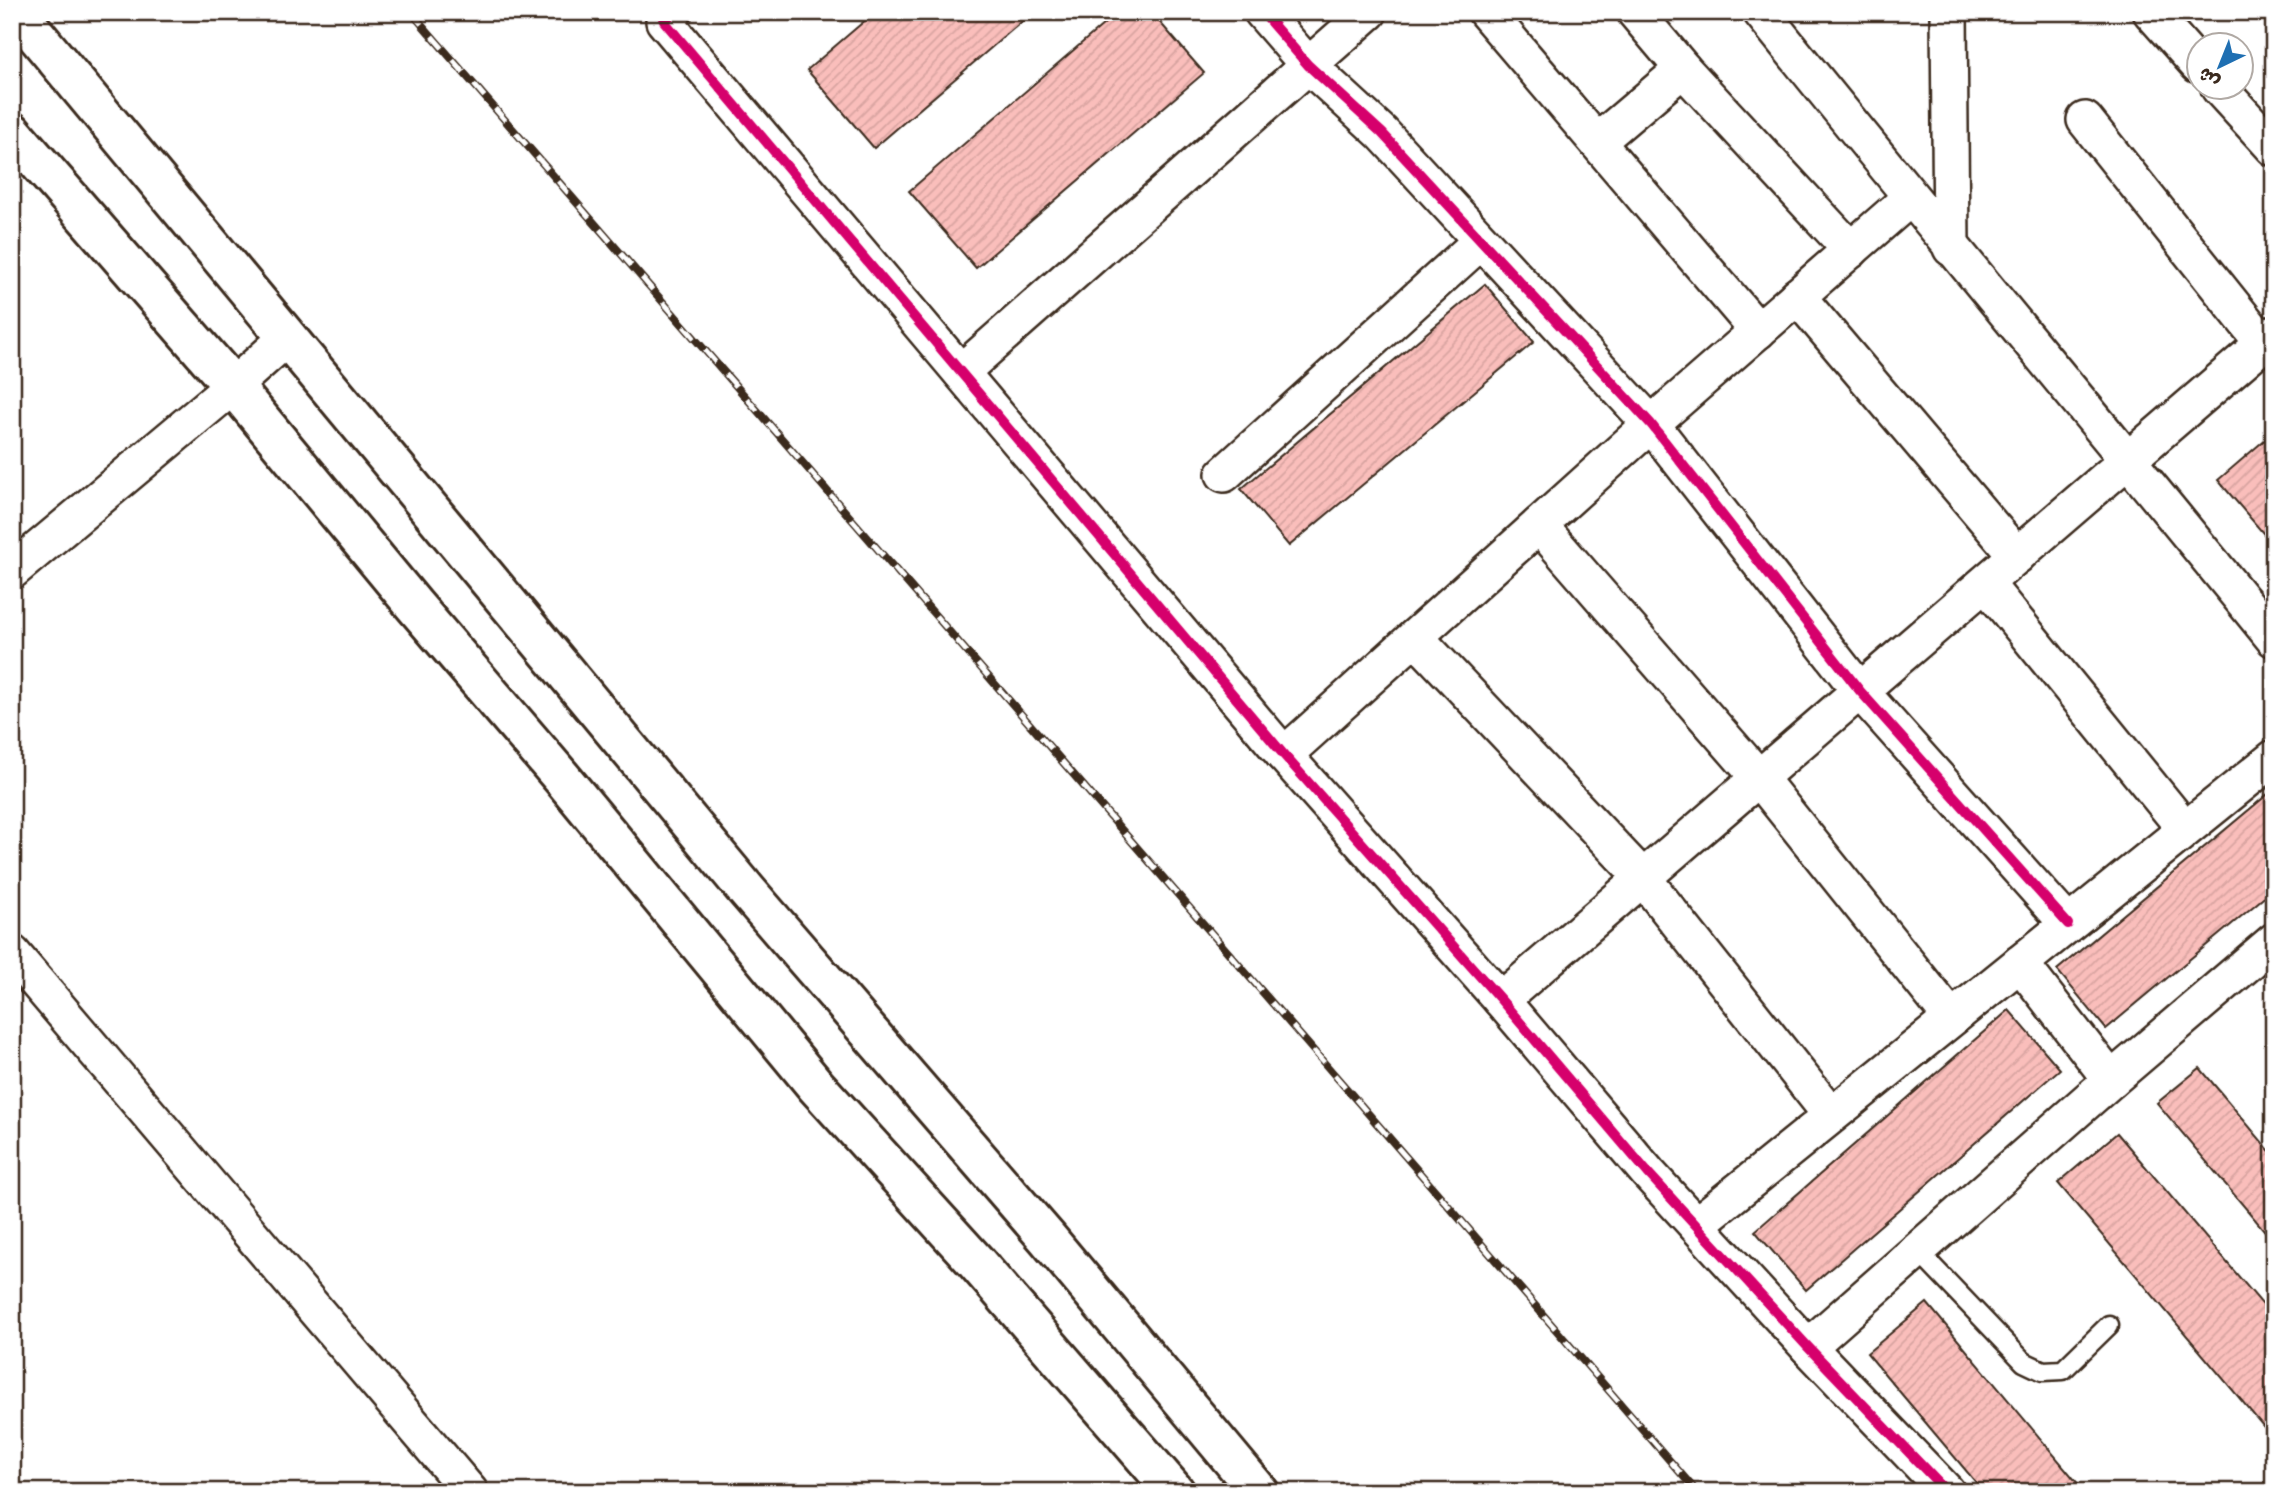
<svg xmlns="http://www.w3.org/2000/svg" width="2286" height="1504" viewBox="0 0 2286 1504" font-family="Mynerve,'Playpen Sans Arabic',sans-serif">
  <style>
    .building { fill: url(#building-hatch); stroke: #3b2a1e; stroke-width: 2 }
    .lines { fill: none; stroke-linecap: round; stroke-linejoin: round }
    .service-casing { stroke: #3b2a1e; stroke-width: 23 }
    .minor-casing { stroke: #3b2a1e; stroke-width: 40 }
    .secondary-casing { stroke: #3b2a1e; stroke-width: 44 }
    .service { stroke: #fff; stroke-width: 18 }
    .minor { stroke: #fff; stroke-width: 35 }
    .secondary { stroke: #fff; stroke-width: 38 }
    .rail-casing { stroke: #3b2a1e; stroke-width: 8 }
    .rail { stroke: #fff; stroke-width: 5; stroke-dasharray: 16; stroke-linecap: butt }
    .cycleway-casing { stroke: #fff; stroke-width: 15 }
    .cycleway { stroke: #d6006c; stroke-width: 10 }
  </style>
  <defs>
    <pattern id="building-hatch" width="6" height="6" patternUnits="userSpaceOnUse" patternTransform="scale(1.75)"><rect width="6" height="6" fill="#fabebb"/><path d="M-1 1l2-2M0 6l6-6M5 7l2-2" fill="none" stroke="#d7a3a0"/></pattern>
  </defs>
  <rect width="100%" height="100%" fill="#fff"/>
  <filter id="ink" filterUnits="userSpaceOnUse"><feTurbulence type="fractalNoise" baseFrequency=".0143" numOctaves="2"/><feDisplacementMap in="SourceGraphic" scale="14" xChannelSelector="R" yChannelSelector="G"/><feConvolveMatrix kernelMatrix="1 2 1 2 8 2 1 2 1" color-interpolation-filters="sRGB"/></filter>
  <g filter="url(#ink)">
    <!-- building -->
    <g class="building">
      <path d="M875,12H1033L874,148L807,70Z"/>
      <path d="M1118,12H1151L1204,73L976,268L909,191Z"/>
      <path d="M1485,284L1534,342L1289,546L1241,489Z"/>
      <path d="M2274,432V546L2218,480Z"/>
      <path d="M2274,789V889L2106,1029L2057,970Z"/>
      <path d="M2009,1010L2060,1069L1806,1290L1755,1231Z"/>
      <path d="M2200,1068L2274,1156V1242L2157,1103Z"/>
      <path d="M2117,1133L2274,1318V1439L2058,1183Z"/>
      <path d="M1927,1303L2085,1492H1984L1867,1353Z"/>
    </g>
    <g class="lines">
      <defs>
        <path id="service" d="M1917,1250L2024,1362L2043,1371L2063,1370L2109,1325"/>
        <g id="minor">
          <path d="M674,12L664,21L1284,755L1501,1000L1648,1173L1808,1347L1947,1492"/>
          <path d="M1262,12L1308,65L1382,133L1651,424L1860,691L2068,924"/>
          <path d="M1486,12L1758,331"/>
          <path d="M1635,12L1683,69"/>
          <path d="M1761,12C1930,223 2104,429 2274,639"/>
          <path d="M1949,12L1951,248"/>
          <path d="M2151,12L2198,65"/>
          <path d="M2219,88L2274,148"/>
          <path d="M2085,120L2263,343"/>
          <path d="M1597,142L1683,69L1851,250"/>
          <path d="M1797,296L2017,556"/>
          <path d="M961,372L1369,12"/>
          <path d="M1224,474L1481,241"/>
          <path d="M1539,525L1759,778L1951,1018"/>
          <path d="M12,571L233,386L288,337"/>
          <path d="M1986,584L2185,829"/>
          <path d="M1415,637L1643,878L1831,1115"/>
          <path d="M1284,755L1651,424L1910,198"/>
          <path d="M12,953L470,1492"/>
          <path d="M2020,963L2111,1080"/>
          <path d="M1501,1000L2274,334"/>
          <path d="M1696,1225L2274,758"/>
          <path d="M1808,1347L2111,1080L2274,941"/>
        </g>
        <g id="secondary">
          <path d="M17,12L747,891L1048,1239L1259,1492"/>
          <path d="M12,132L233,386L414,605L562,778L816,1086L975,1261L1175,1492"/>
        </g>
      </defs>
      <!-- service casing -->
      <use href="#service" class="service-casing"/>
      <!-- minor casing -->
      <use href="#minor" class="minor-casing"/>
      <!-- secondary casing -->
      <use href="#secondary" class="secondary-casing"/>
      <!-- service -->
      <use href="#service" class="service"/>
      <!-- minor -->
      <use href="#minor" class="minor"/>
      <!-- secondary -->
      <use href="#secondary" class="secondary"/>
      <defs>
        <path id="rail" d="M411,12L1697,1492"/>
      </defs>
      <!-- rail casing -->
      <use href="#rail" class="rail-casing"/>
      <!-- rail -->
      <use href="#rail" class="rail"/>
      <defs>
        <g id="cycleway">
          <path d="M674,12L664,21L1284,755L1501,1000L1648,1173L1808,1347L1947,1492"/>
          <path d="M1262,12L1308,65L1382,133L1651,424L1860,691L2068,924"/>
        </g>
      </defs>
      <!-- cycleway casing -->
      <use href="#cycleway" class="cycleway-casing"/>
      <!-- cycleway -->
      <use href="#cycleway" class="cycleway"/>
    </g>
  </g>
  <!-- margin -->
  <rect width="2286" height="1504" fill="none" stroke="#fff" stroke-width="42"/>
  <rect x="21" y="21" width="2244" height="1462" fill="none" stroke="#3b2a1e" stroke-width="2.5" filter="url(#ink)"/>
  <!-- north arrow -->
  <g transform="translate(2220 66) rotate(223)"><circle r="33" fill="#ffffff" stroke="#b1aaa5" stroke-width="2"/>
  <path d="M0-5L12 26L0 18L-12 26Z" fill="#1f6fb2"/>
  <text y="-10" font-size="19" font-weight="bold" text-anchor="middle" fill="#3b2a1e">ش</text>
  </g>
</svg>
